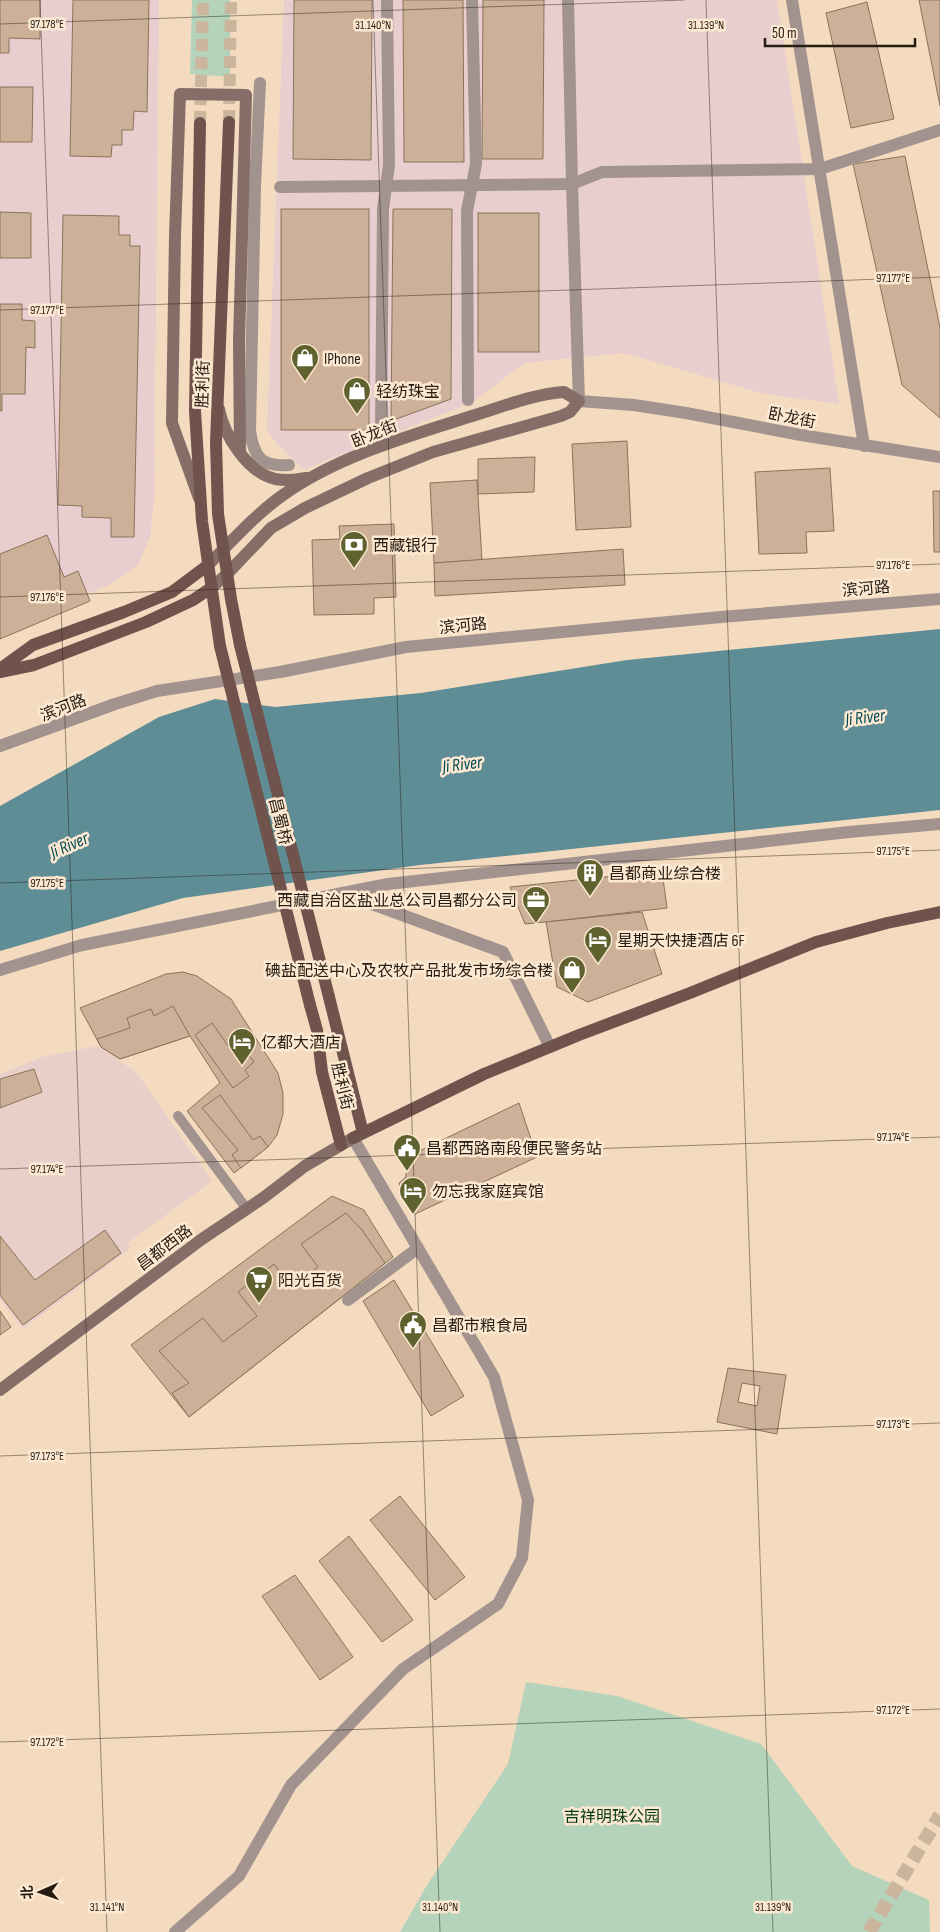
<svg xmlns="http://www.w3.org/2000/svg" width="940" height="1932" viewBox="0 0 940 1932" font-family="'Sofia Sans Condensed','Noto Sans SC',sans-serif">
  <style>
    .commercial { fill: #e9ced0 }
    .education { fill: #e9cfc9 }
    .green { fill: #b4d3ba }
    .water { fill: #5f8d96 }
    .building { fill: #ccb198; stroke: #8b725a; fill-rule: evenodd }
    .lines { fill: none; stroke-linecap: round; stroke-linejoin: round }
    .primary-tunnel { stroke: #cbb59c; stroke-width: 12; stroke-dasharray: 12 6; stroke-linecap: butt }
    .trunk-tunnel { stroke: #cbb59c; stroke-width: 14; stroke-dasharray: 14 7; stroke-linecap: butt }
    .service { stroke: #a3938f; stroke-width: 10 }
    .pedestrian { stroke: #a3938f; stroke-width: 12 }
    .minor { stroke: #a3938f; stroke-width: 12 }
    .tertiary { stroke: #a3938f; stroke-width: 12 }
    .secondary { stroke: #866e68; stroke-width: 12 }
    .primary { stroke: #70534d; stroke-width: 12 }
    .primary-bridge { stroke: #70534d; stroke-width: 12 }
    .ticks { fill: none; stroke: #251c12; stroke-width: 1; stroke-opacity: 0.45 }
    .labels { text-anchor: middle; stroke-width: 5; stroke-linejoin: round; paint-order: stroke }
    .poi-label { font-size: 16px; fill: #251c12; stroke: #fde9d2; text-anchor: start }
    .street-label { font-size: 16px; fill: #251c12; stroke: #fde9d2 }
    .park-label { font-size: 16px; fill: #013916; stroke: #fde9d2 }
    .water-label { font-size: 18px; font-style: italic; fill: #004a55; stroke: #fde9d2 }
    .ticks-label { font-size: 12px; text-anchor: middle; fill: #251c12; stroke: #fde9d2; stroke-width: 5; stroke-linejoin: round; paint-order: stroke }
  </style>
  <rect width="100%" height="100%" fill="#f4dbbf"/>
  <!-- commercial -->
  <g class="commercial">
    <path d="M0,0H159L154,501L150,537L138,565L108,586L0,625Z"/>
    <path d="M284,0H777L839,404L764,394L624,353L524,363L473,402L303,470L277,444L267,430Z"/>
  </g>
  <!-- education -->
  <path class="education" d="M97,1046L136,1072L212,1181L128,1243L131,1248L23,1329L0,1299V1074L42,1057Z"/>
  <!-- green -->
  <g class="green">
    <path d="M192,0H230V77L190,74Z"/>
    <path d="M526,1682L617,1696L761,1744L852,1866L929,1900L930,1932H400L427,1885L508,1764Z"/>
  </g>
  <!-- water -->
  <path class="water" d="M940,629V810L420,865L183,898L0,951V806L159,717L215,699L275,707L421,693L627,660Z"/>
  <!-- building -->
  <g class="building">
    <path d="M0,0H40V39L9,38V53H0Z"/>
    <path d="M73,0H149L147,112L134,111L133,130H122V145H112L111,157L70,156Z"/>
    <path d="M294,0H372L371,160L293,159Z"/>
    <path d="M403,0H463L464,162H404Z"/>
    <path d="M483,0H544L543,159H482Z"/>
    <path d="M919,0H940V106Z"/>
    <path d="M867,2L894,119L851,128L826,13Z"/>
    <path d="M0,87H33L32,142H0Z"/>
    <path d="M905,156L940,328V418L902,385L853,164Z"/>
    <rect x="281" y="209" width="88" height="221"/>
    <path d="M393,209H452L451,399L391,421Z"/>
    <path d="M0,212L31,213V258H0Z"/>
    <rect x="478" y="213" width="61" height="139"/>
    <path d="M63,215L119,216V235H130V246H140L134,537H111V518L82,517V506L58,505Z"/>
    <path d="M0,304H22V320L35,321V348L26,347L25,394H2V411H0Z"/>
    <path d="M627,441L631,527L576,530L572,444Z"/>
    <path d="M535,457L534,492L478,494V459Z"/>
    <path d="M830,468L834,531L806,532L807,553L759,554L755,472Z"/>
    <path d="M477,480L482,560L434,563L430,483Z"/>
    <path d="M933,491H940V552H934Z"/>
    <path d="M394,524L396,597L374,598V614L314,615L312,540L340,539L339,526Z"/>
    <path d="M47,535L64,577L78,571L90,601L0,639V554Z"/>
    <path d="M623,549L625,585L435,596L434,563Z"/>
    <path d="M662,871L667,908L546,922L525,924L510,887Z"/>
    <path d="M642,912L662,974L588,1002L557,987L546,922Z"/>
    <path d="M183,972L197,976L231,999L278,1073L283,1093V1114L277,1135L268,1147L234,1173L187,1111L220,1083L190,1036L120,1059L101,1047L80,1008L166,974Z"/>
    <path d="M173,1006L190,1036L120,1059L101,1047L97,1039L130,1028L127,1018L151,1009L154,1016Z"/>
    <path d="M212,1023L234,1054L243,1048L254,1062L245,1070L249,1076L233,1088L195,1035Z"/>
    <path d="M34,1069L42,1092L0,1108V1079Z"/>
    <path d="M220,1095L253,1140L260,1136L268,1147L241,1168L232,1155L238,1150L202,1108Z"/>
    <path d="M519,1103L537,1157L413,1215L399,1183L405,1178L409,1164L407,1157Z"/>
    <path d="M332,1196L364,1210L393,1257L189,1417L131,1345Z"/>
    <path d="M346,1213L362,1230L385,1263L189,1417L172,1393L189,1383L159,1351L203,1318L223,1342L257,1316L238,1292L274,1264L291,1287L318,1267L301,1244Z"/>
    <path d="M105,1230L121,1253L23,1325L0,1295V1236L35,1280Z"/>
    <path d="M394,1280L464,1396L431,1416L363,1301Z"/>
    <path d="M0,1311L11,1327L0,1335Z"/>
    <path d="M728,1368L786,1375L777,1434L717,1422ZM742,1383L760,1386L757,1406L738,1402Z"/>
    <path d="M400,1496L465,1577L435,1600L370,1520Z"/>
    <path d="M349,1536L413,1620L382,1642L319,1561Z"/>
    <path d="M295,1575L353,1657L320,1680L262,1596Z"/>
  </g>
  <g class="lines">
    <!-- primary-tunnel -->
    <g class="primary-tunnel">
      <path d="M229,122L231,0"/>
      <path d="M200,123L203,0"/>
    </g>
    <!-- trunk-tunnel -->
    <path class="trunk-tunnel" d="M869,1932L940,1815"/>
    <!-- service -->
    <path class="service" d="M178,1116L246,1208"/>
    <!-- pedestrian -->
    <g class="pedestrian">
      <path d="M260,83L255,186L250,431C254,458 262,467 289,465"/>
      <path d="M468,400L467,211L476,164L472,0"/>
      <path d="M381,431L383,209L389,165L387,0"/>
    </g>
    <!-- minor -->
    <g class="minor">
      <path d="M568,0L572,184L579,401"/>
      <path d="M792,0L864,446"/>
      <path d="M280,187L572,184L602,172L820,169L940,130"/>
      <path d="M0,746L115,704L157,691L280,672L406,647L721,617L940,599"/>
      <path d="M342,893L503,952L550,1047"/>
      <path d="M348,1300L418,1248"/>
      <path d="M175,1932L239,1876L291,1785L403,1669L498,1604L522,1558L528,1500L494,1377L353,1138"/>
    </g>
    <!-- tertiary -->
    <g class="tertiary">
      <path d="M579,401L634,405L686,413L801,435L940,457"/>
      <path d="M0,970L82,945L388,884L849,832L940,824"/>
    </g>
    <!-- secondary -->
    <g class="secondary">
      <path d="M219,409C224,435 247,472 275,479C286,481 296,480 306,478"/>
      <path d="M199,498L172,423L175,236L180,94L246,95L239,341L240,452"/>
      <path d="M208,565C232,541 256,514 283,495C338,456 409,436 472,416C502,407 533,394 564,392L579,401L570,412L561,416L433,452L368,478L305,508L271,528L227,574L211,588"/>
      <path d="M0,1390L202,1239L263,1198L305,1166L353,1138"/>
    </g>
    <!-- primary -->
    <g class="primary">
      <path d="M229,122L216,442L218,514L231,599L240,645"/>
      <path d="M200,123L195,411L202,521L220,646"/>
      <path d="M0,669L33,645L124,612L172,592L208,565"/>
      <path d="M0,672L34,665L146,622L193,600L211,588"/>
      <path d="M329,997L363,1133"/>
      <path d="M310,1005L317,1030L322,1072L341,1145"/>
      <path d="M353,1138L484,1074L579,1035L690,993L816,942L887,923L940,912"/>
    </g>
    <!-- primary-bridge -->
    <g class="primary-bridge">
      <path d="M240,645L329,997"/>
      <path d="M220,646L310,1005"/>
    </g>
  </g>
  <!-- ticks -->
  <path class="ticks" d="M40,0L107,1932M373,0L440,1932M706,0L773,1932M0,24L685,0M0,310L940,277M0,597L940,564M0,883L940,850M0,1169L940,1137M0,1456L940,1423M0,1742L940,1709"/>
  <!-- icons -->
  <defs>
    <symbol id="shop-pin" viewBox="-11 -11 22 30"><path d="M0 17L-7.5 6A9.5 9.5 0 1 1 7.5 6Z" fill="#5f612e" stroke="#fde9d2"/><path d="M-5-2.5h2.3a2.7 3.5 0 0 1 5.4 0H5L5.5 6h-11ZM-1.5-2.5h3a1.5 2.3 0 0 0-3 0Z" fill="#fff"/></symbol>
    <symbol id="bank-pin" viewBox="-11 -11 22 30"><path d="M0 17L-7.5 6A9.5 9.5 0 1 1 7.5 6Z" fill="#5f612e" stroke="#fde9d2"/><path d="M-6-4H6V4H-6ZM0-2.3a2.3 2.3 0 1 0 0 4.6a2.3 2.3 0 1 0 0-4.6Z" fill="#fff"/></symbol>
    <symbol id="building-pin" viewBox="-11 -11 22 30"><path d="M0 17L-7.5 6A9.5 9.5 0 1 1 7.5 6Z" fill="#5f612e" stroke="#fde9d2"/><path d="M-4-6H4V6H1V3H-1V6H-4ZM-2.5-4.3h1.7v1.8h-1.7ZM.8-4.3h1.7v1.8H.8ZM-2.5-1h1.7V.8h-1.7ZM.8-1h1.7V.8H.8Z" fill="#fff"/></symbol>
    <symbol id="office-pin" viewBox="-11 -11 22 30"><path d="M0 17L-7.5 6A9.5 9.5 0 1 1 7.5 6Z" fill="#5f612e" stroke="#fde9d2"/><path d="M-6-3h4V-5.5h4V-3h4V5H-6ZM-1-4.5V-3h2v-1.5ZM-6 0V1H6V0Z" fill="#fff"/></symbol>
    <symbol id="hotel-pin" viewBox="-11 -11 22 30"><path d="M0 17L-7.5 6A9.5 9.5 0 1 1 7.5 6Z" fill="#5f612e" stroke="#fde9d2"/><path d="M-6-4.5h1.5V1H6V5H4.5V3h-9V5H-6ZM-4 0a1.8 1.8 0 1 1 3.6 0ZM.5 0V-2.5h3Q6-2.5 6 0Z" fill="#fff"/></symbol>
    <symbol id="civic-pin" viewBox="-11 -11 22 30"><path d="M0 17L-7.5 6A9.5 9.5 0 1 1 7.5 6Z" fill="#5f612e" stroke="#fde9d2"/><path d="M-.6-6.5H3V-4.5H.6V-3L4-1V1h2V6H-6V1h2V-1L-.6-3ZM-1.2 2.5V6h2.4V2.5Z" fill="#fff"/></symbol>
    <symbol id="supermarket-pin" viewBox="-11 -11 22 30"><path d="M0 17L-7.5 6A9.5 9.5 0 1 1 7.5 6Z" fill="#5f612e" stroke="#fde9d2"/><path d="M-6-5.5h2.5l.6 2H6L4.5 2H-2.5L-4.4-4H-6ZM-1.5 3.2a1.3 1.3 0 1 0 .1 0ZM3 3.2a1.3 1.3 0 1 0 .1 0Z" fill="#fff"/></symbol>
  </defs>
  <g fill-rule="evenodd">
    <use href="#shop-pin" x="289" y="342" width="32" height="43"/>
    <use href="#shop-pin" x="341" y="375" width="32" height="43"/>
    <use href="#bank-pin" x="338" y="529" width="32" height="43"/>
    <use href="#building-pin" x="574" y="857" width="32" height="43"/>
    <use href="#office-pin" x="520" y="884" width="32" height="43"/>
    <use href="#hotel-pin" x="582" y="924" width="32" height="43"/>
    <use href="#shop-pin" x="556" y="954" width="32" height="43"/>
    <use href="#hotel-pin" x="226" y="1026" width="32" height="43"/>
    <use href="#civic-pin" x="391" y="1132" width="32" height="43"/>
    <use href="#hotel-pin" x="397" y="1175" width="32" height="43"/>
    <use href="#supermarket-pin" x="243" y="1264" width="32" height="43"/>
    <use href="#civic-pin" x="397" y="1309" width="32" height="43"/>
  </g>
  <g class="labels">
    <!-- poi labels -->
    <g class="poi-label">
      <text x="324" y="364">IPhone</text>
      <text x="376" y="397">轻纺珠宝</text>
      <text x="373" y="551">西藏银行</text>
      <text x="609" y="879">昌都商业综合楼</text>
      <text x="517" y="906" text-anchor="end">西藏自治区盐业总公司昌都分公司</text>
      <text x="617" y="946">星期天快捷酒店 6F</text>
      <text x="553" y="976" text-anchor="end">碘盐配送中心及农牧产品批发市场综合楼</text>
      <text x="261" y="1048">亿都大酒店</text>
      <text x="426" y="1154">昌都西路南段便民警务站</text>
      <text x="432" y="1197">勿忘我家庭宾馆</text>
      <text x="278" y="1286">阳光百货</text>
      <text x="432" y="1331">昌都市粮食局</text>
    </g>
    <!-- street labels -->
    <g class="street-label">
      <text transform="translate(202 384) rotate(-88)" y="6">胜利街</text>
      <text transform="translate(792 417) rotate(11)" y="6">卧龙街</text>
      <text transform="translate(374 433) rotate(-22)" y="6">卧龙街</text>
      <text transform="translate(866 588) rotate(-5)" y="6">滨河路</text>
      <text transform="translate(463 625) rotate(-6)" y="6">滨河路</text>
      <text transform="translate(63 707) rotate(-21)" y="6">滨河路</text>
      <text transform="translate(281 821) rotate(76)" y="6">昌蜀桥</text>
      <text transform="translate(343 1086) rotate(77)" y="6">胜利街</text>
      <text transform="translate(164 1247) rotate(-37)" y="6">昌都西路</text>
    </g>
    <!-- park labels -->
    <g class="park-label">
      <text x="612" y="1822">吉祥明珠公园</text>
    </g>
    <!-- water labels -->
    <g class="water-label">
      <text transform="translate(865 717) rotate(-7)" y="6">Ji River</text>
      <text transform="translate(462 764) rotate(-7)" y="6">Ji River</text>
      <text transform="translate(69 845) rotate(-24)" y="6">Ji River</text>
    </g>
  </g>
  <g class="ticks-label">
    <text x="47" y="28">97.178°E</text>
    <text x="373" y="29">31.140°N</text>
    <text x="706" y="29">31.139°N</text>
    <text x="893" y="282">97.177°E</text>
    <text x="47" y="314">97.177°E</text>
    <text x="893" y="569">97.176°E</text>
    <text x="47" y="601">97.176°E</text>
    <text x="893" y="855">97.175°E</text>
    <text x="47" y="887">97.175°E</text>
    <text x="893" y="1141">97.174°E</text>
    <text x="47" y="1173">97.174°E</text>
    <text x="893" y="1428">97.173°E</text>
    <text x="47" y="1460">97.173°E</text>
    <text x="893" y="1714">97.172°E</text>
    <text x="47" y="1746">97.172°E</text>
    <text x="107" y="1911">31.141°N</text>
    <text x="440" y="1911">31.140°N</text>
    <text x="773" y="1911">31.139°N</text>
  </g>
  <!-- north arrow -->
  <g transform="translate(40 1892) rotate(268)" stroke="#fde9d2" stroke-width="4" paint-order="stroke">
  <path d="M0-4L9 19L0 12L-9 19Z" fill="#251c12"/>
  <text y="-8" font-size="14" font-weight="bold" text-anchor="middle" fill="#251c12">北</text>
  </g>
  <!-- scale -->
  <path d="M765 38v8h150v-8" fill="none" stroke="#251c12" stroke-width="2.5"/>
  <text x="772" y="38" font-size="15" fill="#251c12" stroke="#fde9d2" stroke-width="4" paint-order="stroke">50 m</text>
</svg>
